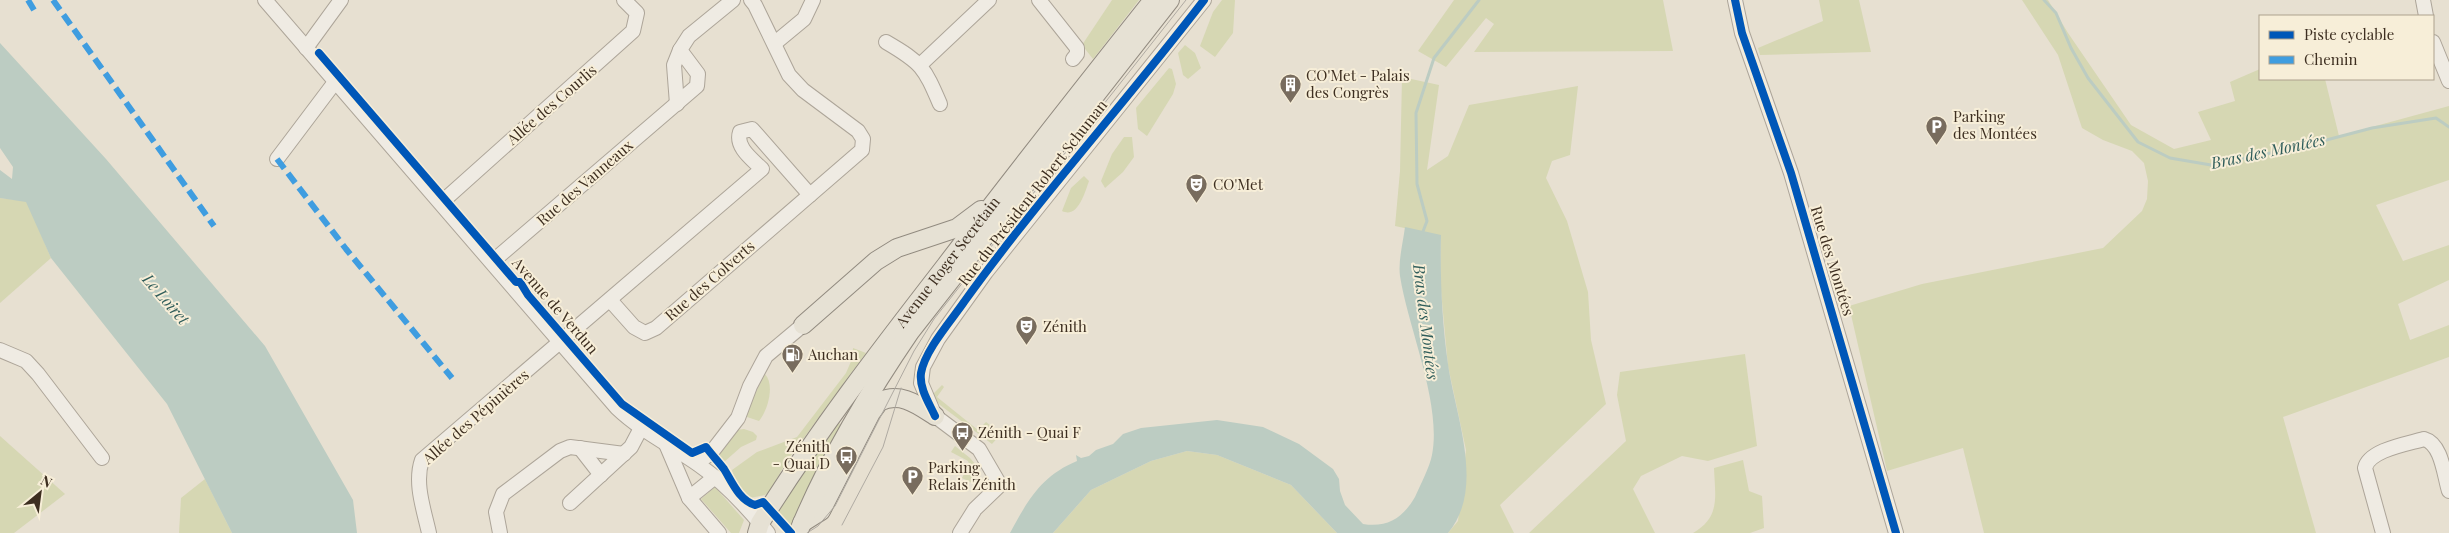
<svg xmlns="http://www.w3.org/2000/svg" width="2449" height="533" viewBox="0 0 2449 533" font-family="'Playfair Display',serif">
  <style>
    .green { fill: #d6d7b3 }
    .water { fill: #bcccc2 }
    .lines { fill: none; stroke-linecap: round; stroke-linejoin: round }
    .stream { stroke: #bcccc2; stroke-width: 3 }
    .minor-casing { stroke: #ada599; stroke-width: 16 }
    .major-casing { stroke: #928b80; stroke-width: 20 }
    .minor { stroke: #efebe3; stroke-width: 14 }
    .major { stroke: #e6e1d4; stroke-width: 18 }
    .tram { stroke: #afaaa2; stroke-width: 1 }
    .quiet { stroke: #3f9de0; stroke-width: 6; stroke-dasharray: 12 6; stroke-linecap: butt }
    .cycleway-casing { stroke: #f7eed8; stroke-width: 11 }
    .cycleway { stroke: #0057b8; stroke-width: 8 }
    .labels { text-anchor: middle; stroke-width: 4; stroke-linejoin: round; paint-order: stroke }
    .poi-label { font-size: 15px; fill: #3d2e20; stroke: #f7eed8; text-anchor: start }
    .street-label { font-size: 15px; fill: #3d2e20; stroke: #f7eed8 }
    .water-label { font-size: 16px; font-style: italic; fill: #2f5d5a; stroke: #f7eed8 }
  </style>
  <rect width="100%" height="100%" fill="#e7e0d1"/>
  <!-- green -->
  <g class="green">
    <path d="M1112,0H1139L1093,59L1082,45Z"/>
    <path d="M1222,0H1235L1233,33L1215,57L1200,46L1213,12Z"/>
    <path d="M1454,0H1663L1673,51L1474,52L1494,24L1486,18L1446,67L1418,51Z"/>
    <path d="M1819,0H1859L1871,52L1760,55L1758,48L1823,21Z"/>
    <path d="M2022,0H2048L2068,33L2131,125L2174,149L2211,140L2198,112L2235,101L2230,82L2260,69V79H2325L2339,136L2449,106V180L2376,205L2403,261L2449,245V280L2398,304L2410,340L2449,325V357L2283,417L2316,533H1984L1963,448L1887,471L1849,306L1922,284L2103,248L2142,211L2147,199L2148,181L2144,163L2132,151L2103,140L2082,128L2058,55Z"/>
    <path d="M1185,45L1195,53L1201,68L1188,79L1183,75L1178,53Z"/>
    <path d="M1169,68L1172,69L1176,84L1173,94L1147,136L1138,129L1136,108Z"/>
    <path d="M1402,77L1439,85L1427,170L1448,156L1469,105L1578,86L1570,155L1552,161L1546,178L1567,221L1588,292L1591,340L1606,404L1500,505L1514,533H1448L1458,521L1466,450L1448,366L1440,280L1441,236L1395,226L1400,171Z"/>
    <path d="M1124,137H1132L1134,157L1123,172L1105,188L1101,181L1112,154Z"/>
    <path d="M1084,176L1089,181C1085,192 1078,219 1062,211L1071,188Z"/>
    <path d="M0,198L27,201L51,258L0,303Z"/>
    <path d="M853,348L866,353L787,461L769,492L765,495L750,498L735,484L732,470L757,452L797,437L846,373L852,359Z"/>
    <path d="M1745,354L1757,446L1708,461L1682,456L1641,476L1633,489L1655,533H1529L1626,441L1617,395L1620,372Z"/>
    <path d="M765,374C775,385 768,410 759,421L747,417L746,411Z"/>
    <path d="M942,385L944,387L937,397L978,430L986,422L1001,434L992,444L940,405L932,395Z"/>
    <path d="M838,422L843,427L791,528L775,513Z"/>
    <path d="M744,429L753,432L757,436L756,440L741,447L724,462L718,459V454L736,430Z"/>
    <path d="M0,436L65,494L14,533H0Z"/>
    <path d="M955,446L970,458L977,466L974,484L962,478L969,464L968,461L951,452Z"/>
    <path d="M1187,451L1217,455L1291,485L1337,533H1053L1091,490L1151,461Z"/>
    <path d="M1743,460L1749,491L1762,496L1764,528L1750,533H1693C1721,517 1715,496 1714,468Z"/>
    <path d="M205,479L232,533H179L181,498Z"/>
    <path d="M715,487L744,520L739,533H731L701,499Z"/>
  </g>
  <!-- water -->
  <g class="water">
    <path d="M0,43L106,159L265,346L353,500L357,533H232L167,404L51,258L26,202L0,198V170L12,179L13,167L0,148Z"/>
    <path d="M1405,227L1441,235C1440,279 1442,322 1448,364C1455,415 1486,488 1448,533H1337L1291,485L1217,455L1187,451L1151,461L1091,490L1053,533H1010C1028,500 1041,476 1077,461L1076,455L1081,458L1089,456L1096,450L1113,444L1123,434L1141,428L1217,420L1263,427L1299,444L1333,469L1339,479L1340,491L1345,505L1363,524C1387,528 1403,518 1415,497C1420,486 1430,466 1432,455C1442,404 1408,328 1400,276C1398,261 1403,243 1405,227Z"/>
  </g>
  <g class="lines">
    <!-- stream -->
    <g class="stream">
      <path d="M2044,0L2056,13L2071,48L2088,78L2138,142L2170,158L2211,165L2296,148L2372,128L2436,118L2449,127"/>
      <path d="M1422,234L1427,221L1417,184L1416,113L1434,58L1479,0"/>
    </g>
    <defs>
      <g id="minor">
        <path d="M265,0L617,408C641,431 672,446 699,465C725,483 748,508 768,533"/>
        <path d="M1039,0L1077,48V54L1073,59"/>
        <path d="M1735,0L1742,33L1791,173L1896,533"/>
        <path d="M2423,0L2426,16"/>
        <path d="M886,42C922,63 924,67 940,104"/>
        <path d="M2433,42L2449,81"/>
        <path d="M775,43L804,19L813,0"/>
        <path d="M306,48L341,0"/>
        <path d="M920,65L989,0"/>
        <path d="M677,104L674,65L680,50"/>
        <path d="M277,159L335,82"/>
        <path d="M442,202L633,31L637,13L624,0"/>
        <path d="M492,262L697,86L698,74L680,50L689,36L733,0"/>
        <path d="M610,300L634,327L645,333L656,328L862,150L863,139L858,131L803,90L789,75L755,5L751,0"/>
        <path d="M0,350L26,361L38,374L102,458"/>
        <path d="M666,444L689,498L719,533"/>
        <path d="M580,448L601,475"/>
        <path d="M697,463L711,453L738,418L750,386L766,356L803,325"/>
        <path d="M689,498L715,477"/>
        <path d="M570,503L631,447L641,428"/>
        <path d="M429,533C424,510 414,483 422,460L762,169C752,159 735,147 740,132L752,129L810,195"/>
        <path d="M500,533L496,512L503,494L560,451L570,447L624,454"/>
        <path d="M960,533L975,509L1000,485L979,449L935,416L921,383L923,367L938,339L986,272L1204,0"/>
        <path d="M2383,533L2365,468C2369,450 2407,444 2424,439C2442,444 2444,475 2449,491"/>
      </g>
      <g id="major">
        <path d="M803,325L876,261L897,248L957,228L981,210"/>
        <path d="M802,523L821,511L871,413L879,402C900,391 918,405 935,416"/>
        <path id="s1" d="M757,533L760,523C816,433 881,349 946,265C1014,176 1083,88 1153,0"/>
        <path d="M798,533C827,462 867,395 910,332L1170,0"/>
      </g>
    </defs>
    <!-- minor casing -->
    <use href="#minor" class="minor-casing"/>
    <!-- major casing -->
    <use href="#major" class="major-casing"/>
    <!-- minor -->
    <use href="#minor" class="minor"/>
    <!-- major -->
    <use href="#major" class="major"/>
    <!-- tram -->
    <g class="tram">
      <path d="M842,525L883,447L901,388"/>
      <path d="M807,533L818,526L835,506L914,351L934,319L1186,0"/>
    </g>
    <!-- quiet -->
    <g class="quiet">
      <path d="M28,0L34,10"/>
      <path d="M53,0L214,226"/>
      <path d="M277,159L346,249L452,378"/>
    </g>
    <defs>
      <g id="cycleway">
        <path d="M1735,0L1742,33L1791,173L1896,533"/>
        <path d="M319,53L516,282H520L528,295L622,404L692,453L706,447C711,454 718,461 724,469C732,482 739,500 755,505L763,502L791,533"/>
        <path d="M935,416C929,403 919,388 921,373C925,350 951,321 964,302C1039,198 1126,102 1204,0"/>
      </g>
    </defs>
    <!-- cycleway casing -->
    <use href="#cycleway" class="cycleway-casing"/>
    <!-- cycleway -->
    <use href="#cycleway" class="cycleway"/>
  </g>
  <!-- icons -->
  <defs>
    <symbol id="building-pin" viewBox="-11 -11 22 30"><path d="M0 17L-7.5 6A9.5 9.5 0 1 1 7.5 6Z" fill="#786c5e" stroke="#f7eed8"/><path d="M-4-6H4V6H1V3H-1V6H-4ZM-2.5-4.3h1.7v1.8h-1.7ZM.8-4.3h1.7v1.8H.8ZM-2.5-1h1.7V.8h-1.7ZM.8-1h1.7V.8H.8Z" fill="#fff"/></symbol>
    <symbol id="parking-pin" viewBox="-11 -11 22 30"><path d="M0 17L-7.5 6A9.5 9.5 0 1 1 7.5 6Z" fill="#786c5e" stroke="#f7eed8"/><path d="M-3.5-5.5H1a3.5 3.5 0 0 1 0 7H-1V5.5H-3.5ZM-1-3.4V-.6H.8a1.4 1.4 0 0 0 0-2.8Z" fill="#fff"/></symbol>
    <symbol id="theatre-pin" viewBox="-11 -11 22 30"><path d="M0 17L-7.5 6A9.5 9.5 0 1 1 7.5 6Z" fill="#786c5e" stroke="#f7eed8"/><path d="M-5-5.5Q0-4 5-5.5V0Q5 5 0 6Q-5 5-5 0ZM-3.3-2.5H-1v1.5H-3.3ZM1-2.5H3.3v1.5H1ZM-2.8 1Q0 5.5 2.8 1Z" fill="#fff"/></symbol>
    <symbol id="fuel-pin" viewBox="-11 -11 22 30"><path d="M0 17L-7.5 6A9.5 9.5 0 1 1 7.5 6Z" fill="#786c5e" stroke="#f7eed8"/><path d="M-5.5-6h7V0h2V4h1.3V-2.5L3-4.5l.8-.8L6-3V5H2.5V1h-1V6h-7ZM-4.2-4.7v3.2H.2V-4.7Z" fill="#fff"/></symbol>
    <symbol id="bus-pin" viewBox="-11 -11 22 30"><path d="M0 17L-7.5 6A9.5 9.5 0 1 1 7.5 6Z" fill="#786c5e" stroke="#f7eed8"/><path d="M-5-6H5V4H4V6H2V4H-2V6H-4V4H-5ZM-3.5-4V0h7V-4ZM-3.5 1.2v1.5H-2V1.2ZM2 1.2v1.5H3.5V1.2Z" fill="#fff"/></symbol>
  </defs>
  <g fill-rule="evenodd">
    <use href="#building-pin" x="1278" y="72" width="25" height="34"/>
    <use href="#parking-pin" x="1924" y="114" width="25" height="34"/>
    <use href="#theatre-pin" x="1184" y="172" width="25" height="34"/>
    <use href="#theatre-pin" x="1014" y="314" width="25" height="34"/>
    <use href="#fuel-pin" x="780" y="342" width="25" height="34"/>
    <use href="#bus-pin" x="950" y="420" width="25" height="34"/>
    <use href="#bus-pin" x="834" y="444" width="25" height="34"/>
    <use href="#parking-pin" x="900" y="464" width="25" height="34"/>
  </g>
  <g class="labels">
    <!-- poi labels -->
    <g class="poi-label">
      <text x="1306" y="81">CO'Met - Palais<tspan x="1306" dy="17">des Congrès</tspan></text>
      <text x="1953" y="122">Parking<tspan x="1953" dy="17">des Montées</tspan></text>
      <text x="1213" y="190">CO'Met</text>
      <text x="1043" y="332">Zénith</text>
      <text x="808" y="360">Auchan</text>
      <text x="978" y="438">Zénith - Quai F</text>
      <text x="830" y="452" text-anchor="end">Zénith<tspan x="830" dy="17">- Quai D</tspan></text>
      <text x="928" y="473">Parking<tspan x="928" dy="17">Relais Zénith</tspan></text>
    </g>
    <!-- street labels -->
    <g class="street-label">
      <text transform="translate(552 105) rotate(-41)" y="5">Allée des Courlis</text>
      <text transform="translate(585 183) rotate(-41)" y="5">Rue des Vanneaux</text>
      <text transform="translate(1033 193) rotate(-52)" y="5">Rue du Président Robert Schuman</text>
      <text transform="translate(1832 261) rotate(73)" y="5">Rue des Montées</text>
      <text dy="5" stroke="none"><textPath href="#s1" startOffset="332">Avenue Roger Secrétain</textPath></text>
      <text transform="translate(710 281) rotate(-41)" y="5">Rue des Colverts</text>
      <text transform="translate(555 306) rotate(49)" y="5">Avenue de Verdun</text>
      <text transform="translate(476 417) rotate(-41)" y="5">Allée des Pépinières</text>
    </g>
    <!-- water labels -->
    <g class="water-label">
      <text transform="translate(2268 151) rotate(-12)" y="6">Bras des Montées</text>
      <text transform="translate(166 299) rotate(49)" y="6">Le Loiret</text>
      <text transform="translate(1426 322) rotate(83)" y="6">Bras des Montées</text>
    </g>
  </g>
  <!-- legend -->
  <rect x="2259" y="15" width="175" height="65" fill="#f7eed8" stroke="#ada18e"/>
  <rect x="2269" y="31" width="25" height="8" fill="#0057b8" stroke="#ada18e"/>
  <text x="2304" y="40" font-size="15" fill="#3d2e20">Piste cyclable</text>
  <rect x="2269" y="56" width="25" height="8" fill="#3f9de0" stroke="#ada18e"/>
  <text x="2304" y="65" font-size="15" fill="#3d2e20">Chemin</text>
  <!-- north arrow -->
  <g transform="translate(40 493) rotate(29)" stroke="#f7eed8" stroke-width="4" paint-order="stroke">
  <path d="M0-4L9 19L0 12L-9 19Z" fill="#3d2e20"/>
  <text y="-8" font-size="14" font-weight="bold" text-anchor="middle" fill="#3d2e20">N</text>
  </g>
</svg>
